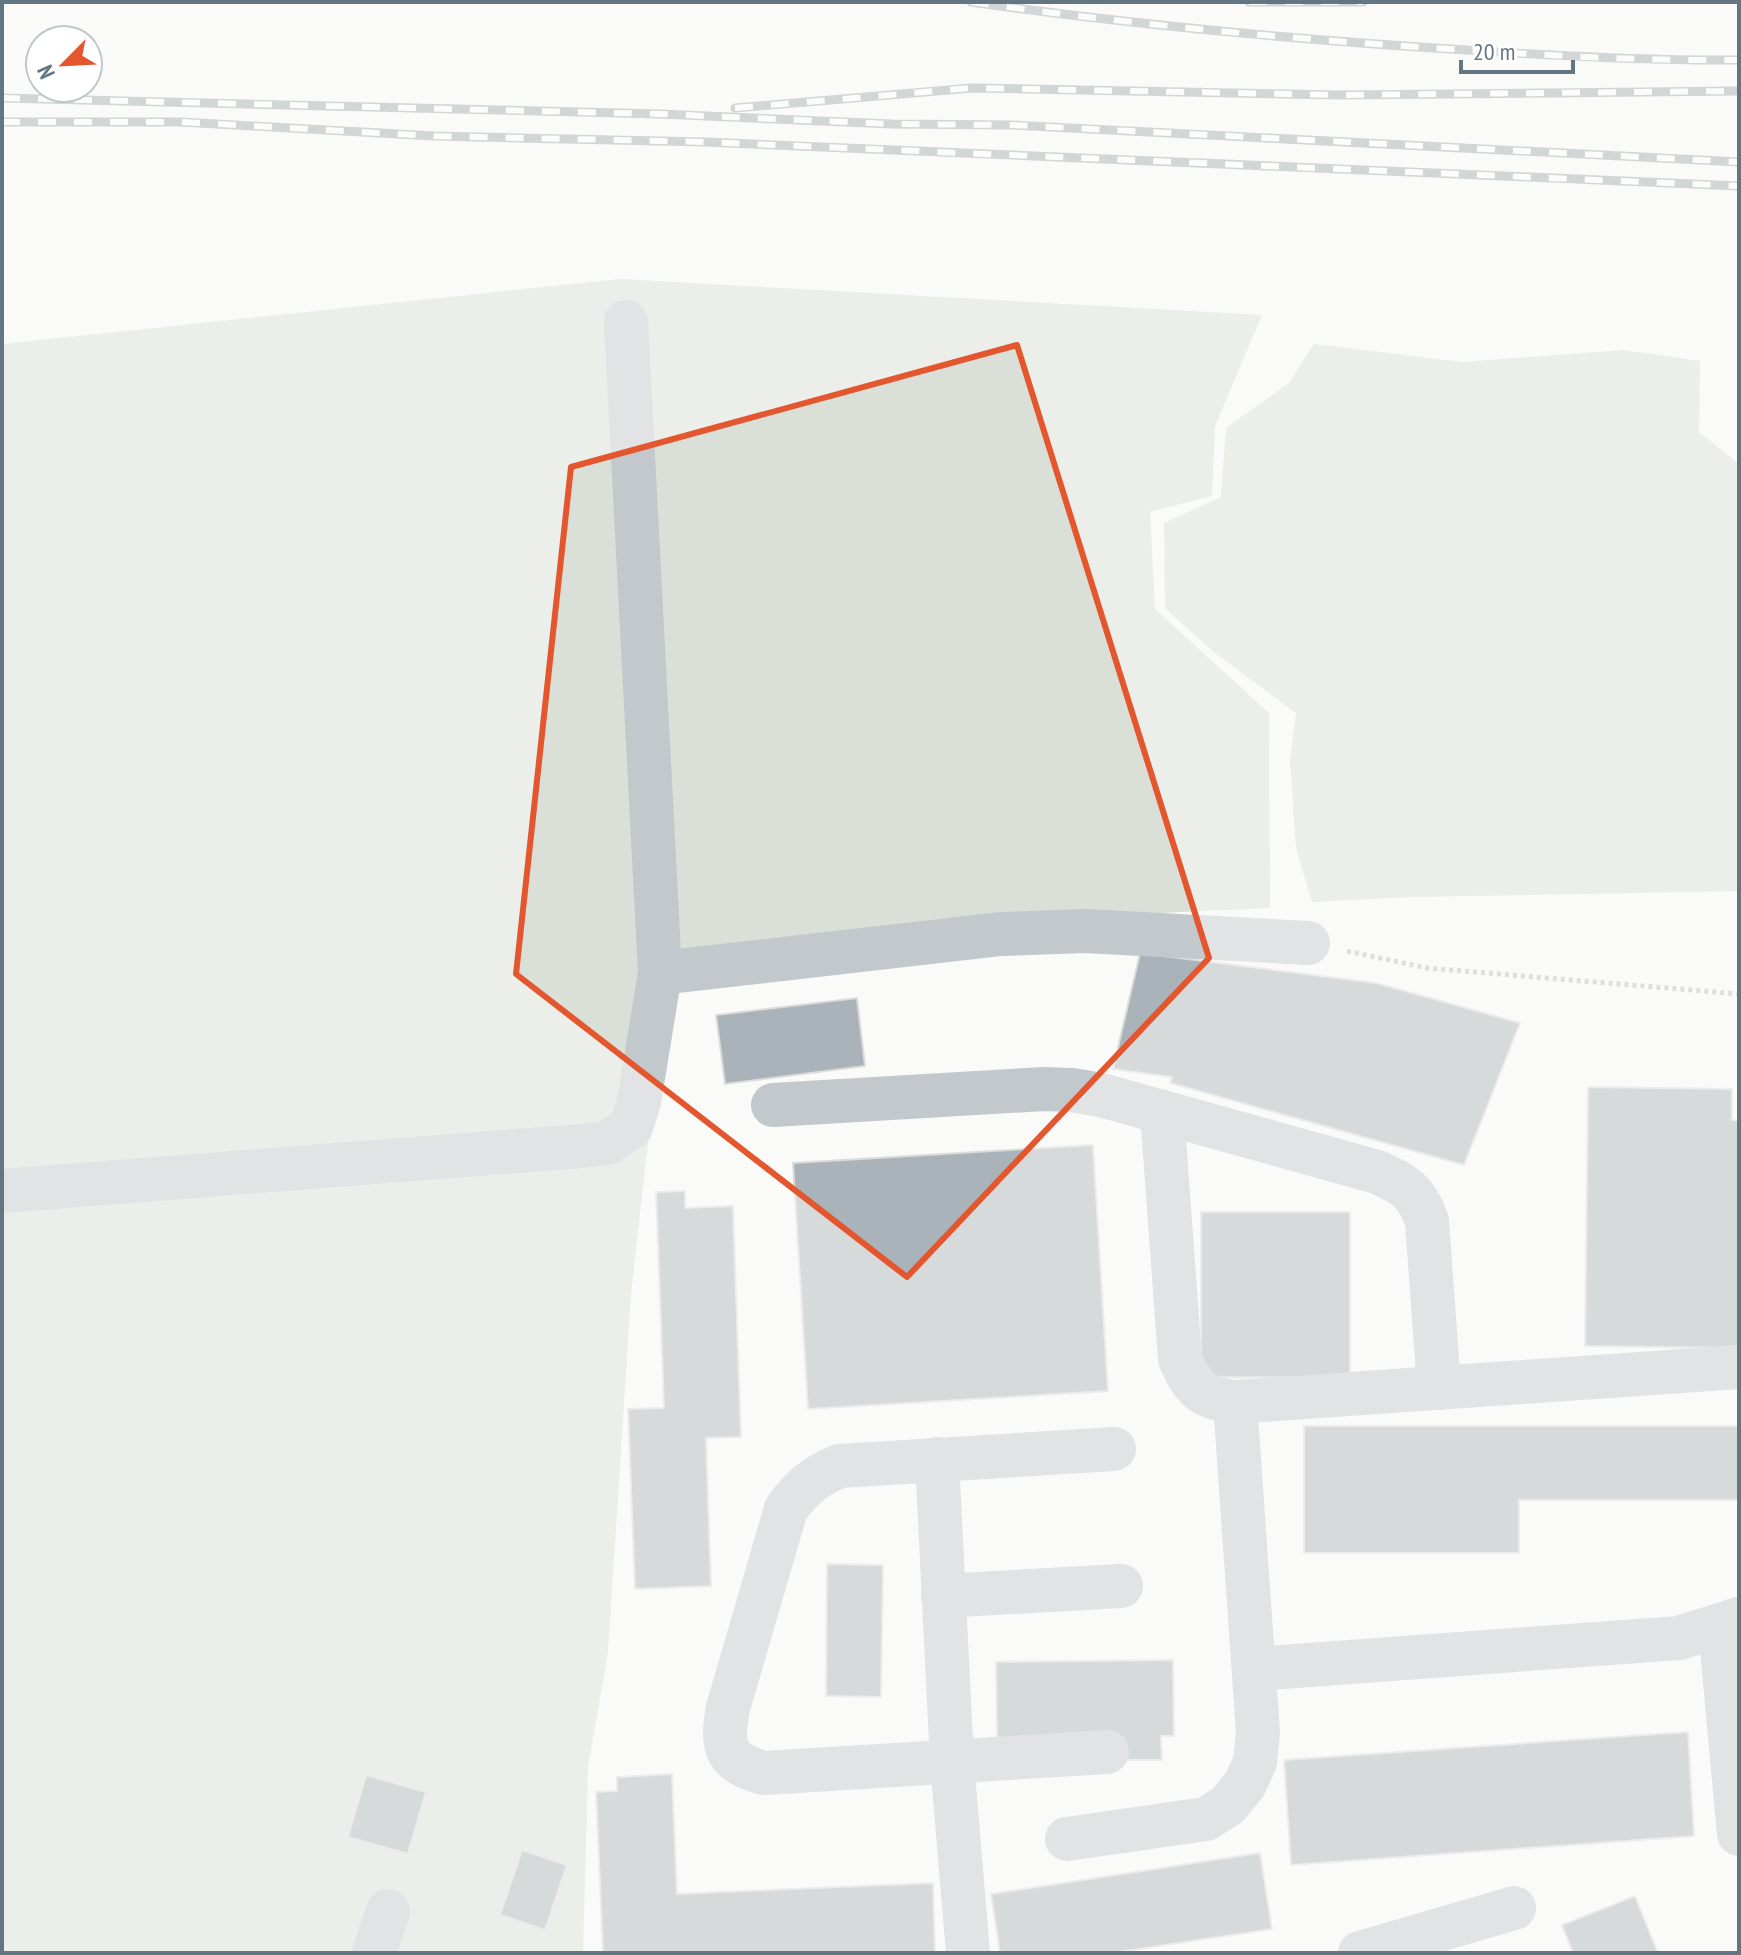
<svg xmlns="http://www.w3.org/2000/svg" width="1741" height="1955" viewBox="0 0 1741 1955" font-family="'PT Sans Narrow',sans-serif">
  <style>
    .green { fill: #dadfd7 }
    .building { fill: #aab3b9; stroke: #dcdcda; stroke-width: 2 }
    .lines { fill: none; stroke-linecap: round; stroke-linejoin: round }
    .path { stroke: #bbbfc2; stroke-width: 5; stroke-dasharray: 4 4; stroke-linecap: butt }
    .minor { stroke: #c3c8cc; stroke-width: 44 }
    .rail-casing { stroke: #a2aab0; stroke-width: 9 }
    .rail { stroke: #fff; stroke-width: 6; stroke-dasharray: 18; stroke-linecap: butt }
    .marked { fill: none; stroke: #e4572e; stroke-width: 6; stroke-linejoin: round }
  </style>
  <rect width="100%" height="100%" fill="#fafaf8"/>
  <!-- green -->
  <g class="green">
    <path d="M620,279L1262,315L1215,426L1212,496L1150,512L1155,609L1269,713L1270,908L1006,920L666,982L631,1294L608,1652L588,1767L583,1953H2V344Z"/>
    <path d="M1314,344L1462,362L1624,350L1700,361L1699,432L1739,464V891L1412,897L1312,902L1296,848L1290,760L1296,713L1215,653L1165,608L1164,523L1221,497L1226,428L1289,383Z"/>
  </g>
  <!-- building -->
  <g class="building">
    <path d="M1140,953L1376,983L1520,1023L1464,1165L1170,1083L1172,1077L1113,1069Z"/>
    <path d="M857,998L865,1066L725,1084L716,1015Z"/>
    <path d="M1588,1087L1732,1089V1120H1739V1348L1585,1346Z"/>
    <path d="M1093,1145L1108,1391L808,1409L793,1163Z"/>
    <path d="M685,1191V1208L733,1206L741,1437L706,1438L711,1586L635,1589L628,1409L664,1408L656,1192Z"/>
    <path d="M1201,1212H1350V1378L1201,1377Z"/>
    <path d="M1304,1426H1739V1500H1519V1553H1304Z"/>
    <path d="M827,1564L883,1565L881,1697L826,1696Z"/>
    <path d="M1173,1660L1174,1736H1161L1162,1760H1125L1124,1738L997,1740L996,1662Z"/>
    <path d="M1688,1732L1694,1836L1291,1865L1284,1760Z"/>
    <path d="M672,1774L677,1894L933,1883L935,1953H603L596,1792L617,1791V1777Z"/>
    <path d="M366,1775L426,1792L408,1854L348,1837Z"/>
    <path d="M522,1850L567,1865L545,1930L500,1915Z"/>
    <path d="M1260,1853L1272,1929L1112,1953H1000L991,1894Z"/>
    <path d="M1635,1896L1658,1953H1573L1562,1925Z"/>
  </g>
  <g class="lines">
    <!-- path -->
    <path class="path" d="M1347,951L1427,968L1739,994"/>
    <!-- minor -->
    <g class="minor">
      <path d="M660,973L1001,934L1086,931L1308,943"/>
      <path d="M773,1105L1044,1089L1072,1090L1101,1095L1377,1172C1405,1185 1416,1190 1427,1221L1439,1388"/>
      <path d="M1162,1112L1180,1359C1193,1389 1202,1398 1235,1402L1739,1367"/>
      <path d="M2,1191L581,1146L608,1143L631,1127L639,1102L660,973L626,322"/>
      <path d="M937,1459L952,1762L968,1953"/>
      <path d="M943,1596L1121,1586"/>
      <path d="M1720,1627L1739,1834"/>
      <path d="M1254,1669L1679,1638L1739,1619"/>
      <path d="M1107,1752L764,1773C724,1762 721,1746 728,1708L786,1509C802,1487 815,1476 840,1466L1114,1449"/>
      <path d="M1067,1839L1206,1819L1228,1805L1245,1784L1255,1762L1258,1732L1235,1402"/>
      <path d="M374,1953L388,1911"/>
      <path d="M1360,1953L1514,1908"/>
    </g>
    <defs>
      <g id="rail">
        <path d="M971,2C1135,25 1300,40 1466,50C1557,56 1648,61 1739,60"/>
        <path d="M1249,2H1363"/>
        <path d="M2,98L660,114L892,124L1012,125L1739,162"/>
        <path d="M735,108L972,88L1341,95L1739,91"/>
        <path d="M2,122H181L434,136L705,142L1739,186"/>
      </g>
    </defs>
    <!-- rail casing -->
    <use href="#rail" class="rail-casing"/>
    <!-- rail -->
    <use href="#rail" class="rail"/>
  </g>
  <!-- marked area -->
  <path d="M0 0H1741V1955H0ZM1017,345L1209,958L907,1277L516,974L571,467Z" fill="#fafaf8" fill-opacity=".55" fill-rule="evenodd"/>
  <path class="marked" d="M1017,345L1209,958L907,1277L516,974L571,467Z"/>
  <!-- border -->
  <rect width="1741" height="1955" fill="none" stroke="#657683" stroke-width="8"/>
  <!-- north arrow -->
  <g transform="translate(64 64) rotate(246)"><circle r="38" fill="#ffffff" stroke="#c1c8cd" stroke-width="2"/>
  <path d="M0-6L14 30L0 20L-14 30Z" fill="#e4572e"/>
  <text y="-12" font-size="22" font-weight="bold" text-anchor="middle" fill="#657683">N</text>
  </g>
  <!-- scale -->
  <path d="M1461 60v12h112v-12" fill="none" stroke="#657683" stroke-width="4"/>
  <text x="1473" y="60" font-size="24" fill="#657683" stroke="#ffffff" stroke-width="6" paint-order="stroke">20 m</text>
</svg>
